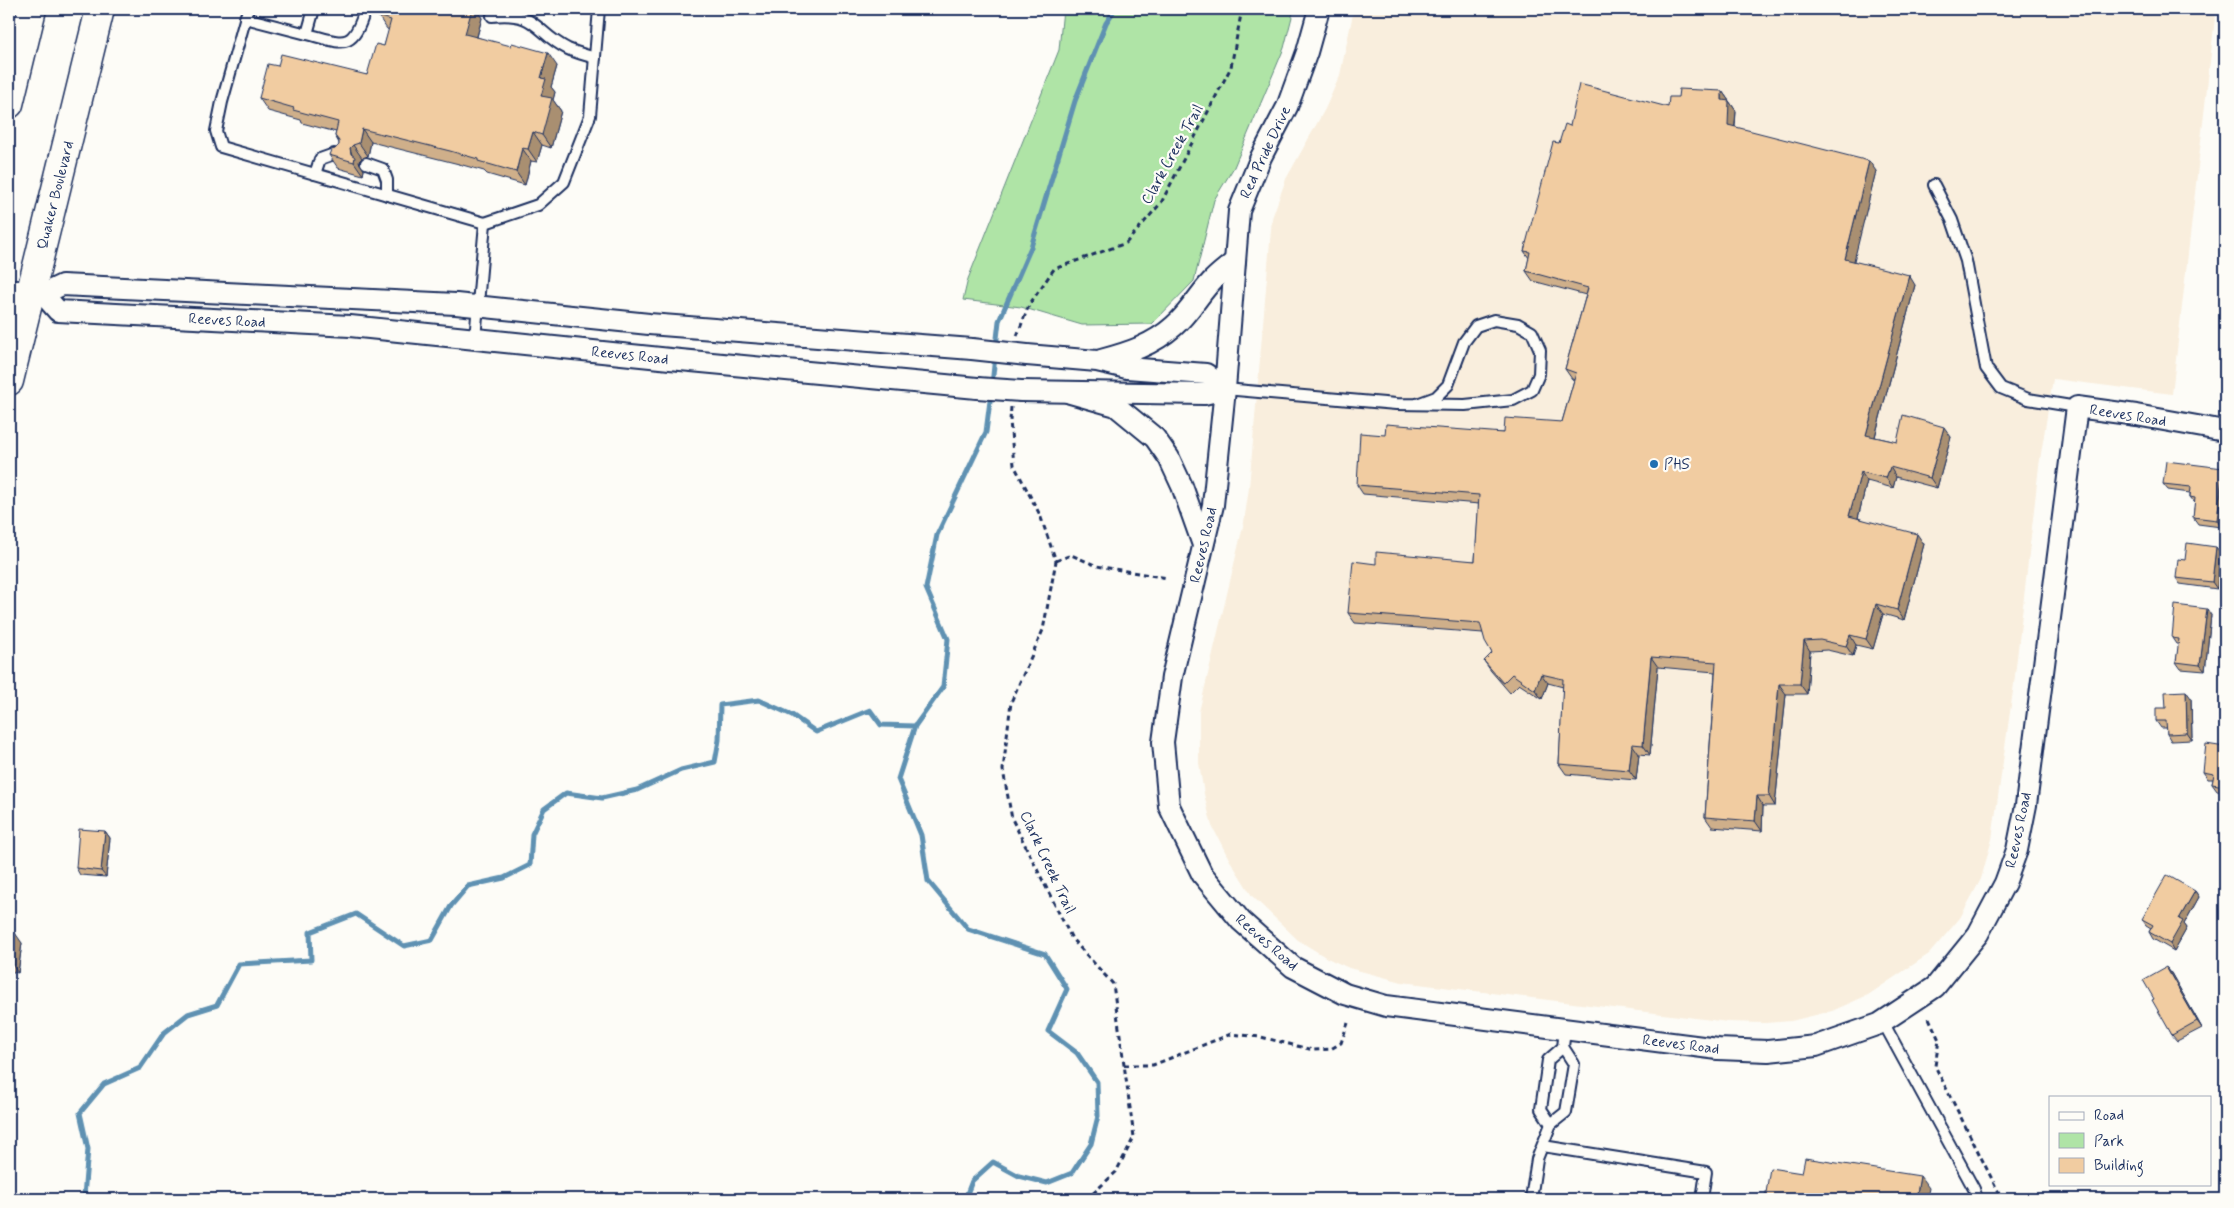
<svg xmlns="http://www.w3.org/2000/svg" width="2234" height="1208" viewBox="0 0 2234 1208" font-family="Mynerve,sans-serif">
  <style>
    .built { fill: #f9eedd }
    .green { fill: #afe4a6; stroke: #658a82 }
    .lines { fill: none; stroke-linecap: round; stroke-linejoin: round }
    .stream { stroke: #5e91b2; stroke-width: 5 }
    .service-casing { stroke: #1b2f5e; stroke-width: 14 }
    .minor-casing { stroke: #1b2f5e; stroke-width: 24 }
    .primary-casing { stroke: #1b2f5e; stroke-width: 31 }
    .path { stroke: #1b2f5e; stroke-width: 3; stroke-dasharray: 5 4; stroke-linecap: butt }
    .service { stroke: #fdfcf7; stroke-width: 10 }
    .minor { stroke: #fdfcf7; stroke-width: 20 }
    .primary { stroke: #fdfcf7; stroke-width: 28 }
    .minor-bridge-casing { stroke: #1b2f5e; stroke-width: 24; stroke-linecap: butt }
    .minor-bridge { stroke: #fdfcf7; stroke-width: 20 }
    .wall { fill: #cfaf8a; stroke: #1b2f5e }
    .shaded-wall { fill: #a98f71; stroke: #1b2f5e }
    .building { fill: #f1cca1; stroke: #1b2f5e }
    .poi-dot { fill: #1f6fb2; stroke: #fdfcf7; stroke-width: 2 }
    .labels { text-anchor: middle; stroke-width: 4.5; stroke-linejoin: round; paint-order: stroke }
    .street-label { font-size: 15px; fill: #1b2f5e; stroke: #fdfcf7 }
    .poi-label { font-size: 15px; fill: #1b2f5e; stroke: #fdfcf7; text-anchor: start }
  </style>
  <rect width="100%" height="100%" fill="#fdfcf7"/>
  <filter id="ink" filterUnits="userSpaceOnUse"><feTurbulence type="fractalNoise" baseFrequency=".02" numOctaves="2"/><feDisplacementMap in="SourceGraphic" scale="10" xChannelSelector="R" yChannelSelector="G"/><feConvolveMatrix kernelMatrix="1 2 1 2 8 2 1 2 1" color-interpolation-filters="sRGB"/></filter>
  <g filter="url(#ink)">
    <!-- built -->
    <path class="built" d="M1354,9H2216L2172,394L2053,379L2039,466L2014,684L1992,839L1981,879L1960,918L1929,954L1868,995L1832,1011L1791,1021L1765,1023L1728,1022L1402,982L1349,968L1327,958L1298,940L1252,896L1229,859L1212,826L1204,794L1199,763V712L1244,522L1249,488L1272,218L1286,179L1325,109L1340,75Z"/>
    <!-- green -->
    <path class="green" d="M1063,9H1294L1284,48L1234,167L1214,200L1194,281L1152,324L1082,325L1021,307L963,300L968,279L1059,50Z"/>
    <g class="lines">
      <!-- stream -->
      <g class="stream">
        <path d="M996,347L999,321L1031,247L1075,101L1106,23L1115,9"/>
        <path d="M992,385L995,356"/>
        <path d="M80,1199L84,1196L88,1149L80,1113L104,1084L140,1068L164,1033L188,1014L217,1005L239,964L311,960L310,932L356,914L404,946L432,940L451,906L468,886L504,878L530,865L532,834L544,809L566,793L602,798L637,790L681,770L715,762L719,740L720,705L759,700L792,715L816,732L870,710L881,725L915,726"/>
        <path d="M965,1199L972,1181L993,1162L1019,1176L1047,1183L1072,1173L1091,1144L1098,1116L1097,1082L1077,1053L1048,1031L1067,989L1045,954L968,929L928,881L921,835L898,779L915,726L943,687L948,639L926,588L937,535L986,432L991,393"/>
      </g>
      <defs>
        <g id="service">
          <path d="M248,9L222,102L216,131L221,147L485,223L538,205L564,182L590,116L599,9"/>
          <path d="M492,16C538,11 534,32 568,49C577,53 586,55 595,58"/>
          <path d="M245,18L307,34L314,9"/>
          <path d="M307,34C343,43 352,52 365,10"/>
          <path d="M366,163L383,169L387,180V195"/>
          <path d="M315,174L320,159L334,154L341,156"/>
          <path d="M1934,185L1952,220L1966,261L1986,368L2001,388L2028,399L2077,407"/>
          <path d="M475,339L485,223"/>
          <path d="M1225,389L1396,404L1465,405L1513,400L1532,390L1539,374L1540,350L1532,332L1518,324L1494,320L1476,326L1464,342L1448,385L1436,397L1417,404"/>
          <path d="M1883,1022L1974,1189L1977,1199"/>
          <path d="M1551,1124L1541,1109L1548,1060L1563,1047L1565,1030"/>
          <path d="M1543,1146L1706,1172L1702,1199"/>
          <path d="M1531,1199L1537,1159L1551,1124L1566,1112L1574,1064L1563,1047"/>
        </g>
        <g id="minor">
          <path d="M1319,9L1307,52L1287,107L1261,157L1239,211L1225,389L1213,505L1172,677L1163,742L1169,806L1202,874L1241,921L1293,967L1345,994L1386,1006L1718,1049L1768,1051L1816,1046L1879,1024L1935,987L1978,934L2005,883L2017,850L2026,805L2077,407L2136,415L2225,431"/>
          <path d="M9,290L43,294L62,285L456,304L649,324L972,349"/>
          <path d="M43,294L58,311L350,326L670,359L977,388"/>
          <path d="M1027,355L1097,361L1127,368L1206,374L1225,389"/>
          <path d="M1101,360C1128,353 1153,345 1174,326C1189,313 1198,296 1211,282C1218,274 1227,268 1235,261"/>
          <path d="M1021,391L1204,394L1225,389"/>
          <path d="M1070,393L1116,406L1155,438L1169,458L1182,486L1203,545"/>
        </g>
        <g id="primary">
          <path d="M9,104L32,9"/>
          <path d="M9,381L100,9"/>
        </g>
      </defs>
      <!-- service casing -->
      <use href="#service" class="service-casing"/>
      <!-- minor casing -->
      <use href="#minor" class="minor-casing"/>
      <!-- primary casing -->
      <use href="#primary" class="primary-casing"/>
      <!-- path -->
      <g class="path">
        <path d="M1017,336L1029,305L1054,269L1126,243L1161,203L1231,67L1242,9"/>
        <path d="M1011,407L1010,421L1014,465L1040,515L1056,561L1043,630L1011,702L1003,770L1012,819L1072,939L1113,984L1134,1137L1116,1172L1087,1199"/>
        <path d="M1056,561L1071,555L1097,566L1167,578"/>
        <path d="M1929,1018L1939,1040L1935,1066L2002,1199"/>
        <path d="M1124,1065H1153L1231,1034L1261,1037L1313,1050L1331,1049L1341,1043L1348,1023"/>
      </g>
      <!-- service -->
      <use href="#service" class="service"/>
      <!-- minor -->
      <use href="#minor" class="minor"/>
      <!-- primary -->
      <use href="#primary" class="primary"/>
      <defs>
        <g id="minor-bridge">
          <path d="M972,349L1027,355"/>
          <path d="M977,388L1021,391"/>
        </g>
      </defs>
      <!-- minor-bridge casing -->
      <use href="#minor-bridge" class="minor-bridge-casing"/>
      <!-- minor-bridge -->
      <use href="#minor-bridge" class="minor-bridge"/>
    </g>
    <!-- wall -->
    <g class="wall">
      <path d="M369,9H476L482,18L477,37L557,66L551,87L555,92L553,100L561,111L551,148L542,145L537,162L531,161L525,185L487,174L484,171L459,164L371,142L368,156L362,158L359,161L360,164L364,170L363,175L338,168L329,155L339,145V143L335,136L336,132L302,123L301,120L268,111L259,98L278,66L367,75L384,46L389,30L387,29L378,16V14L372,12Z"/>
      <path d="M1722,91L1736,111L1735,127L1876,171L1853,261L1915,285L1875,437L1897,442L1951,437L1937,488L1896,477L1893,488L1867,481L1858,518L1924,544L1904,620L1883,614L1873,649L1856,645L1853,656L1827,650L1810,651L1807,694H1786L1775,806H1763L1762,831L1712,827L1705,817L1715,672L1658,667L1650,755L1639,754L1636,780L1566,774L1559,764L1563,687L1548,683L1542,699L1519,684L1510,693L1491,671L1484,661L1492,653L1483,633L1355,623L1348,613L1376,564L1475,561L1479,504L1363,494L1357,485L1385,435L1504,433L1562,422L1574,380L1572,379L1565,369L1586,295L1533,281L1526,271L1529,258L1524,251L1559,143L1570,126L1668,107L1678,97Z"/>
      <path d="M2223,468L2225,471V493L2221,527L2198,524L2193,517L2195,503L2190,497V493L2168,490L2163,484Z"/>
      <path d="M2221,553L2217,589L2180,584L2176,578Z"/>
      <path d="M2211,615L2205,671L2181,669L2176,662L2179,644H2176L2172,638Z"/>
      <path d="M2191,698L2192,740L2171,741L2167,734V728H2161L2156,721L2166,708Z"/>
      <path d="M2225,747V792L2217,791L2212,784L2213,779H2208L2203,772Z"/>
      <path d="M105,831L110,838L106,877L80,875L76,868Z"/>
      <path d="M2195,891L2199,897L2184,924L2187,928L2174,951L2153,939L2149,932L2151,928L2146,925L2142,919Z"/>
      <path d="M9,932L22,943L18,973L9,971Z"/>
      <path d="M2166,967L2171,973L2202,1028L2177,1041L2172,1035L2154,999Z"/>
    </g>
    <!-- shaded-wall -->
    <g class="shaded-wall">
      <path d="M467,9H476L482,18L474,47L465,34Z"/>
      <path d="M548,53L557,66L551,87L555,92L553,100L561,111L551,148L542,135L541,78Z"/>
      <path d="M1722,91L1736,111L1734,134L1728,125L1722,100Z"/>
      <path d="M362,129L371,142L368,156L359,143Z"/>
      <path d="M533,132L542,145L537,162L528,149Z"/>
      <path d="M353,145L362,158L359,161L360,164L364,170L363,175L354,162L350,148Z"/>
      <path d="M522,148L531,161L525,185L516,172Z"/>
      <path d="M1869,161L1876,171L1852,269L1845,259Z"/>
      <path d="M1909,275L1915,285L1873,444L1866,435Z"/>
      <path d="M1944,427L1951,437L1937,488L1930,478Z"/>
      <path d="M1890,467L1896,477L1893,488L1886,478Z"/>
      <path d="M2223,468L2225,471V493L2221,527L2217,520Z"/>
      <path d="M1861,472L1867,481L1856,526L1849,516Z"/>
      <path d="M1917,534L1924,544L1904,620L1897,610Z"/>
      <path d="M2216,547L2221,553L2217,589L2212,582Z"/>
      <path d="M1876,604L1883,614L1873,649L1866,639Z"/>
      <path d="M2207,609L2211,615L2205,671L2200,665Z"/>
      <path d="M1850,635L1856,645L1853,656L1846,646Z"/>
      <path d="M1804,641L1810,651L1807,694L1800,684Z"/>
      <path d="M1651,657L1658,667L1650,755L1643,745Z"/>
      <path d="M1541,674L1548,683L1542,699L1535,690Z"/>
      <path d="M1779,684L1786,694L1775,806L1769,796Z"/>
      <path d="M2186,691L2191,698L2192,740L2187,733Z"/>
      <path d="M1632,744L1639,754L1636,780L1629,770Z"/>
      <path d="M1757,796L1763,806L1762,831L1755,821Z"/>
      <path d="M105,831L110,838L106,877L101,871Z"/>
      <path d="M2195,891L2199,897L2184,924L2187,928L2174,951L2170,944L2179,919Z"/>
      <path d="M15,933L22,943L18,973L11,963Z"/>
      <path d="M2166,967L2171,973L2202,1028L2197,1021Z"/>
      <path d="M1920,1176L1929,1188L1927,1199H1916Z"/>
    </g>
    <!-- building -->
    <g class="building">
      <path d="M380,9H472L465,34L511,46L512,43L548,53L541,78L546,79L541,96L552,98L542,135L533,132L528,149L522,148L516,172L478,161V159L450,151L362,129L359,143L353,145L350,148L351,154L355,157L354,162L329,155L331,150L335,149L339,145V141L335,136L338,122L293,110L294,108L259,98L268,64L278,66L281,54L367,75L376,44L384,46L391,20L378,16Z"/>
      <path d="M1579,84L1668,107L1669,97H1678L1679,89L1722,91V100L1729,101L1728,125L1869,161L1845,259L1909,275L1866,435L1897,442L1903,415L1944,427L1930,478L1890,467L1886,478L1861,472L1849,516L1917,534L1897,610L1876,604L1866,639L1850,635L1846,646L1820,640L1804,641L1800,684H1779L1769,796H1757L1755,821L1705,817L1716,662L1651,657L1643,745L1632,744L1629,770L1559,764L1563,679L1541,674L1535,690L1512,674L1503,683L1484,661L1492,653L1485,641L1480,623L1348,613L1353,561L1376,564V552L1475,561L1479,495L1357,485L1360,433L1385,435L1386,424L1504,433L1505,418L1562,422L1576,373L1565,369L1588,288L1526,271L1530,252L1524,251L1553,142L1559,143L1565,124L1570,126Z"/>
      <path d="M2166,461L2223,468L2217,520L2193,517L2195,498L2190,497L2191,487L2163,484Z"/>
      <path d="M2187,543L2216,547L2212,582L2176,578L2178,559L2185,560Z"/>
      <path d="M2175,605L2207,609L2200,665L2176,662L2179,639L2172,638Z"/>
      <path d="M2186,691L2187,733L2167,734L2166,721H2156V708H2166L2165,692Z"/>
      <path d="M2206,744L2225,747V786L2212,784L2214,774L2203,772Z"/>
      <path d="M79,829L105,831L101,871L76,868Z"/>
      <path d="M2167,875L2195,891L2179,919L2183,921L2170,944L2149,932L2153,925L2142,919Z"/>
      <path d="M9,932L15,933L11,963L9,962Z"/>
      <path d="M2166,967L2197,1021L2172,1035L2152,1000L2154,999L2143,980Z"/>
      <path d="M1805,1158L1920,1176L1916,1199H1765L1770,1168L1802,1173Z"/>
    </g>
  </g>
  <!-- markers -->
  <circle class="poi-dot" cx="1654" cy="464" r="5"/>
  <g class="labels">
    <!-- street labels -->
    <g class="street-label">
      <text transform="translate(1265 152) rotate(-65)" y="5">Red Pride Drive</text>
      <text transform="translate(1172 154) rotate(-61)" y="5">Clark Creek Trail</text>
      <text transform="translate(55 195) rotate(-76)" y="5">Quaker Boulevard</text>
      <text transform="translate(227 320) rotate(3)" y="5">Reeves Road</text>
      <text transform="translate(630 355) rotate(6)" y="5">Reeves Road</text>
      <text transform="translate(2128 415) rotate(9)" y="5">Reeves Road</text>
      <text transform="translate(1203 545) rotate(-77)" y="5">Reeves Road</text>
      <text transform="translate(2018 830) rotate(-78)" y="5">Reeves Road</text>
      <text transform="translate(1048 862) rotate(65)" y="5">Clark Creek Trail</text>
      <text transform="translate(1267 942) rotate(41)" y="5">Reeves Road</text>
      <text transform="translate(1681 1044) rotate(7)" y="5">Reeves Road</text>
    </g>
    <!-- poi labels -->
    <g class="poi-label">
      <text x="1664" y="469">PHS</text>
    </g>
  </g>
  <!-- margin -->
  <rect width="2234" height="1208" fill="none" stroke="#fdfcf7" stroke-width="30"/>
  <rect x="15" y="15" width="2204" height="1178" fill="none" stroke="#1b2f5e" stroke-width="2" filter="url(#ink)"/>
  <!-- legend -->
  <rect x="2049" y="1096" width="162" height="90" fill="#fdfcf7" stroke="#a3aaba"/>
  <rect x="2059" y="1112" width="25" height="8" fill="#fdfcf7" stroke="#a3aaba"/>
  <text x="2094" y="1120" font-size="15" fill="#1b2f5e">Road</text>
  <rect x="2059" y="1133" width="25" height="15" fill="#afe4a6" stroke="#a3aaba"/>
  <text x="2094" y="1146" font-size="15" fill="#1b2f5e">Park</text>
  <rect x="2059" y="1158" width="25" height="15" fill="#f1cca1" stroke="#a3aaba"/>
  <text x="2094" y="1170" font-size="15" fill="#1b2f5e">Building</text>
</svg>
